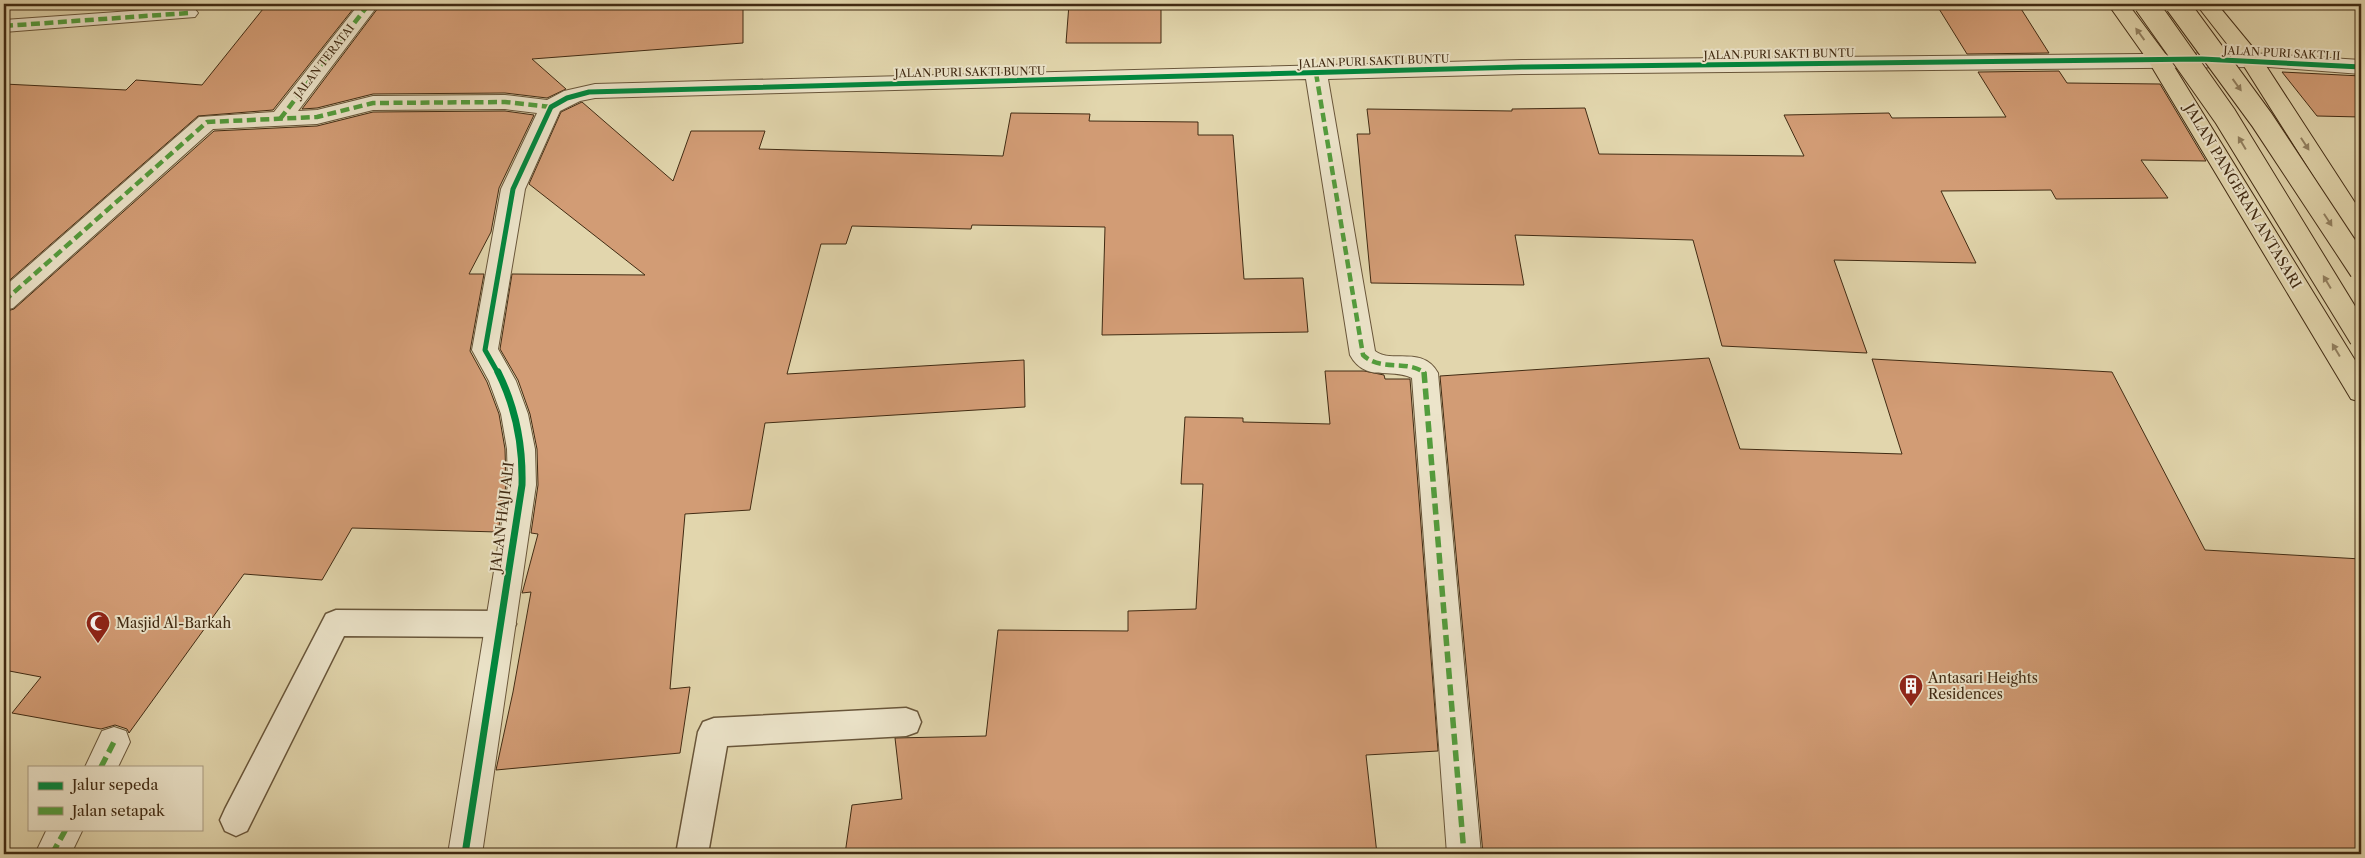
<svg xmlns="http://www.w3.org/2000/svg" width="2365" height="858" viewBox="0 0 2365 858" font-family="'Libre Caslon Text',serif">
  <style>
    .building { fill: #d29c75; stroke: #412b13 }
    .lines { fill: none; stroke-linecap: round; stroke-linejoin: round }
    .service-casing { stroke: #69563a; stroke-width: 3 }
    .minor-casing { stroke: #69563a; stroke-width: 2 }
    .tertiary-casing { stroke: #69563a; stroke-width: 2 }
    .primary-casing { stroke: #412b13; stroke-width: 2 }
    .service { fill: #ece4ca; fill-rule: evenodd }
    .minor { fill: #ece4ca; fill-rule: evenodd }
    .tertiary { fill: #ece4ca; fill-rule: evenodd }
    .primary { fill: #e2d6ad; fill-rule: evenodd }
    .primary-bridge-casing { stroke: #412b13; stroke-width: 25; stroke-linecap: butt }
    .primary-bridge { stroke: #e2d6ad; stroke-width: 23 }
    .quiet-far1 { stroke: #539d3d; stroke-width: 4.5; stroke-dasharray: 9 4.5; stroke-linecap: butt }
    .quiet { stroke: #539d3d; stroke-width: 5.5; stroke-dasharray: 11 5.5; stroke-linecap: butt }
    .cycleway-far1-casing { stroke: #ece4ca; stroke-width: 8 }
    .cycleway-casing { stroke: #ece4ca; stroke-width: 10 }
    .cycleway-far1 { stroke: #00873e; stroke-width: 5 }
    .cycleway { stroke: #00873e; stroke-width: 7 }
    .oneway { fill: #928060 }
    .labels { text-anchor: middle; stroke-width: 4; stroke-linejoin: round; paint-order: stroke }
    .far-street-label { font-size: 11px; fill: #412b13; stroke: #ece4ca }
    .street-label { font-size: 14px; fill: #412b13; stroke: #ece4ca }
    .poi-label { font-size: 14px; fill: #412b13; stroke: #ece4ca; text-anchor: start }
  </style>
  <rect width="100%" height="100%" fill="#e2d6ad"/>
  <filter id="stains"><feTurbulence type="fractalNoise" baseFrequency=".004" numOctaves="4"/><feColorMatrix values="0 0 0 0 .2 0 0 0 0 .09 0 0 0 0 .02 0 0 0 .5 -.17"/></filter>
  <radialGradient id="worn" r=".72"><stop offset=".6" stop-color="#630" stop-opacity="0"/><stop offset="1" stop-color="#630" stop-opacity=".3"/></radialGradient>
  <!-- building -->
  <g class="building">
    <path d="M267,4H357L273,110L198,116L4,285V84L126,90L136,80L202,85Z"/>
    <path d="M381,4H743V43L532,59L566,89L547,98L505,93L373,94L317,108L302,109Z"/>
    <path d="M1069,4H1161V43H1066Z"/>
    <path d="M1936,4H2018L2049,53L1967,54Z"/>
    <path d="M2059,71L2067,83L2160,84L2206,161L2141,160L2168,198L2056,199L2051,190L1941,191L1976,263L1834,260L1867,353L1722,346L1693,240L1515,235L1524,285L1371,283L1357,134H1370L1367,109L1512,111V109L1585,108L1599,154L1804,156L1784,115L1889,113L1892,118L2006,117L1978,72Z"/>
    <path d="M2282,72L2361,76V117L2317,116Z"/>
    <path d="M582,102L673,181L691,131H765L759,149L1003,156L1011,113L1090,114L1089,121L1198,122V135H1233L1244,279L1303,278L1308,332L1102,335L1105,227L972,225L971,229L852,226L846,244H821L787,374L1024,360L1025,407L765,423L750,510L685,514L670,689L690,687L680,753L496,770L513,692L531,592L522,593L523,590L538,534L531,533L538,485L537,449L530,414L518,380L500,349L512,274L645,275L529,184L561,112Z"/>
    <path d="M505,111L534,115L499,188L491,232L469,274H484L470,351L487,382L499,414L505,449L506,485L498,532L352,528L322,580L244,574L129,733L127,729L115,725L101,729L12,713L41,677L4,670V312L14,309L214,131L317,126L373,112Z"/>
    <path d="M1709,358L1740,449L1902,454L1872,359L2112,372L2205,550L2361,559V854H1483L1440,376Z"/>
    <path d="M1325,371H1364L1384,375L1385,379H1410L1438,751L1366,755L1377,854H845L852,805L902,799L895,738L986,736L998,630L1128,631V611L1196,609L1203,484H1181L1185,417L1243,418V422L1330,424Z"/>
  </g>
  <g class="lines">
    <defs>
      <g id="service">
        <path d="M336,610L501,611L511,615L516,624L511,633L501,637L344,636L247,831L236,836L225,831L220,820L225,809L326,614Z"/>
        <path d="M906,708L917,712L921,722L917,732L906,736L727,746L708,854H676L698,732L703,722L714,718Z"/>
      </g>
      <g id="minor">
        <path d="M359,4H379L298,111L317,110L373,96L505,95L547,100L564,91L595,84L1522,60L2251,53L2259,55L2262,60L2259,65L2251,67L1522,74L1328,79L1375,351C1391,364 1423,345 1438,373L1481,854H1447L1412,378C1390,367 1365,383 1350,355L1306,79L595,98L580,101L560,111L525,189L498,349L516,381L528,414L535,449L536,485L482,854H448L508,485L507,449L501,414L489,381L472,350L501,189L537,113L505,109L373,110L317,124L213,129L13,308L4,310V287L199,117L274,112Z"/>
        <path d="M188,7L195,9L198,13L195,17L4,32V20Z"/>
        <path d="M114,727L126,731L130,742L118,767H85L102,731Z"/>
        <path d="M47,829H83L71,854H35Z"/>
      </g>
      <path id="tertiary" d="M2251,53L2361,60V74L2243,65L2240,60L2243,55Z"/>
      <g id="primary">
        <path d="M2108,4H2128L2170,60L2361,370V402L2351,399L2149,62Z"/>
        <path d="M2196,4H2217L2259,55L2361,212V239L2352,237L2242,63Z"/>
      </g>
    </defs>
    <!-- service casing -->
    <use href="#service" class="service-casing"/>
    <!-- minor casing -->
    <use href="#minor" class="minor-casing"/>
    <!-- tertiary casing -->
    <use href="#tertiary" class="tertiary-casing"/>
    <!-- primary casing -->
    <use href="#primary" class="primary-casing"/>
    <!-- service -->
    <use href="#service" class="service"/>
    <!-- minor -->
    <use href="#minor" class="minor"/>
    <!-- tertiary -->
    <use href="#tertiary" class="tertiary"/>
    <!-- primary -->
    <use href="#primary" class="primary"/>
    <defs>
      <g id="primary-bridge">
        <path d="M2146,4L2225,116L2361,338"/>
        <path d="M2177,4L2262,120L2361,270"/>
      </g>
    </defs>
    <!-- primary-bridge casing -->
    <use href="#primary-bridge" class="primary-bridge-casing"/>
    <!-- primary-bridge -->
    <use href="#primary-bridge" class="primary-bridge"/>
    <!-- quiet-far1 -->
    <g class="quiet-far1">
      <path d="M4,26L188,13"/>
      <path d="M1316,73L1363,355C1381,372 1406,359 1425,373"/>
      <path d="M280,119L369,4"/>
      <path d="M4,301L207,122L317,117L373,103L505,102L551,107"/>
    </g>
    <!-- quiet -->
    <g class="quiet">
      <path d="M1424,372L1464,854"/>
      <path d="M101,767L114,742"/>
      <path d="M52,854L66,829"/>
    </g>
    <defs>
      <path id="cycleway-far1" d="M498,373L485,350L513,189L551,107L567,98L589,92L1522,67L2202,59L2361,67"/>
      <path id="cycleway" d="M465,854L522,485C523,445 516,408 498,372"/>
    </defs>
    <!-- cycleway-far1 casing -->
    <use href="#cycleway-far1" class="cycleway-far1-casing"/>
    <!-- cycleway casing -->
    <use href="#cycleway" class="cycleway-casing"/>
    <!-- cycleway-far1 -->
    <use href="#cycleway-far1" class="cycleway-far1"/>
    <!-- cycleway -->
    <use href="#cycleway" class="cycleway"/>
  </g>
  <!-- one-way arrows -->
  <defs><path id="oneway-solid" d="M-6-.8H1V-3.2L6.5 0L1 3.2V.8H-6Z" transform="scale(1.25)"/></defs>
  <g class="oneway">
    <use href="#oneway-solid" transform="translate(2140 34) rotate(-126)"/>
    <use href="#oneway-solid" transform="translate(2237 85) rotate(54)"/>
    <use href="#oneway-solid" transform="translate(2242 143) rotate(-121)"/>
    <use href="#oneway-solid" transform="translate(2305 144) rotate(57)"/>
    <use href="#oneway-solid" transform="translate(2328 220) rotate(57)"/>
    <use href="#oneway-solid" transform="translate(2327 282) rotate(-121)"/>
    <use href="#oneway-solid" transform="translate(2336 350) rotate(-121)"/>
  </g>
  <!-- icons -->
  <defs>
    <symbol id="mosque-pin" viewBox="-11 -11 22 30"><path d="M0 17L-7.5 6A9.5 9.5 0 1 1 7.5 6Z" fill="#8f2418" stroke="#ece4ca"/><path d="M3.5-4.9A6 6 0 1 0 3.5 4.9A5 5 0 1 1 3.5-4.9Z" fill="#fff"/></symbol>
    <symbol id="building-pin" viewBox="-11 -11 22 30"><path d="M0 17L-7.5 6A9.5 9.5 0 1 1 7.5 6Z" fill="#8f2418" stroke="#ece4ca"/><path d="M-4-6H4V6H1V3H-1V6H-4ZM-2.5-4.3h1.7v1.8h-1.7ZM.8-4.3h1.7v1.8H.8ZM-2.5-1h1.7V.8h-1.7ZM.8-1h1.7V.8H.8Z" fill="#fff"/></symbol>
  </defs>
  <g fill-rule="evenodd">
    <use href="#mosque-pin" x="84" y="609" width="28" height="38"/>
    <use href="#building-pin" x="1897" y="672" width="28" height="38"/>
  </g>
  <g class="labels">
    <!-- far-street labels -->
    <g class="far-street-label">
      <text transform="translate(2282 53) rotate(3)" y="4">JALAN PURI SAKTI II</text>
      <text transform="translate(1779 54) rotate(-1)" y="4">JALAN PURI SAKTI BUNTU</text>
      <text transform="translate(324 61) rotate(-52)" y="4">JALAN TERATAI</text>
      <text transform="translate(1374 61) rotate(-2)" y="4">JALAN PURI SAKTI BUNTU</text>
      <text transform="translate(970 72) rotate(-1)" y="4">JALAN PURI SAKTI BUNTU</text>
    </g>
    <!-- street labels -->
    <g class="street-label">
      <text transform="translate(2243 196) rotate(59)" y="5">JALAN PANGERAN ANTASARI</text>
      <text transform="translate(502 517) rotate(-83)" y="5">JALAN HAJI ALI</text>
    </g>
    <!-- poi labels -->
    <g class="poi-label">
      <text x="116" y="628">Masjid Al-Barkah</text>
      <text x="1928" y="683">Antasari Heights<tspan x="1928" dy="16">Residences</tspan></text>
    </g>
  </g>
  <!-- margin -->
  <rect width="2365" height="858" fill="none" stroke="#e2d6ad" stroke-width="20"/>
  <rect x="5" y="5" width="2355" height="848" fill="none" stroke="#412b13" stroke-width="2.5"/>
  <rect x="10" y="10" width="2345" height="838" fill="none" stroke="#412b13"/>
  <!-- legend -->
  <rect x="28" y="766" width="175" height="65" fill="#ece4ca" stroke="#a89a81"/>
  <rect x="38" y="782" width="25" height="8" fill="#00873e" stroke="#a89a81"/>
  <text x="72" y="790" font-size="15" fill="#412b13">Jalur sepeda</text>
  <rect x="38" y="807" width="25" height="8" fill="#539d3d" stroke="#a89a81"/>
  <text x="72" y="816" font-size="15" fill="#412b13">Jalan setapak</text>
  <rect width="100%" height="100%" filter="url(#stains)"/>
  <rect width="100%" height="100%" fill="url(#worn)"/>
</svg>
